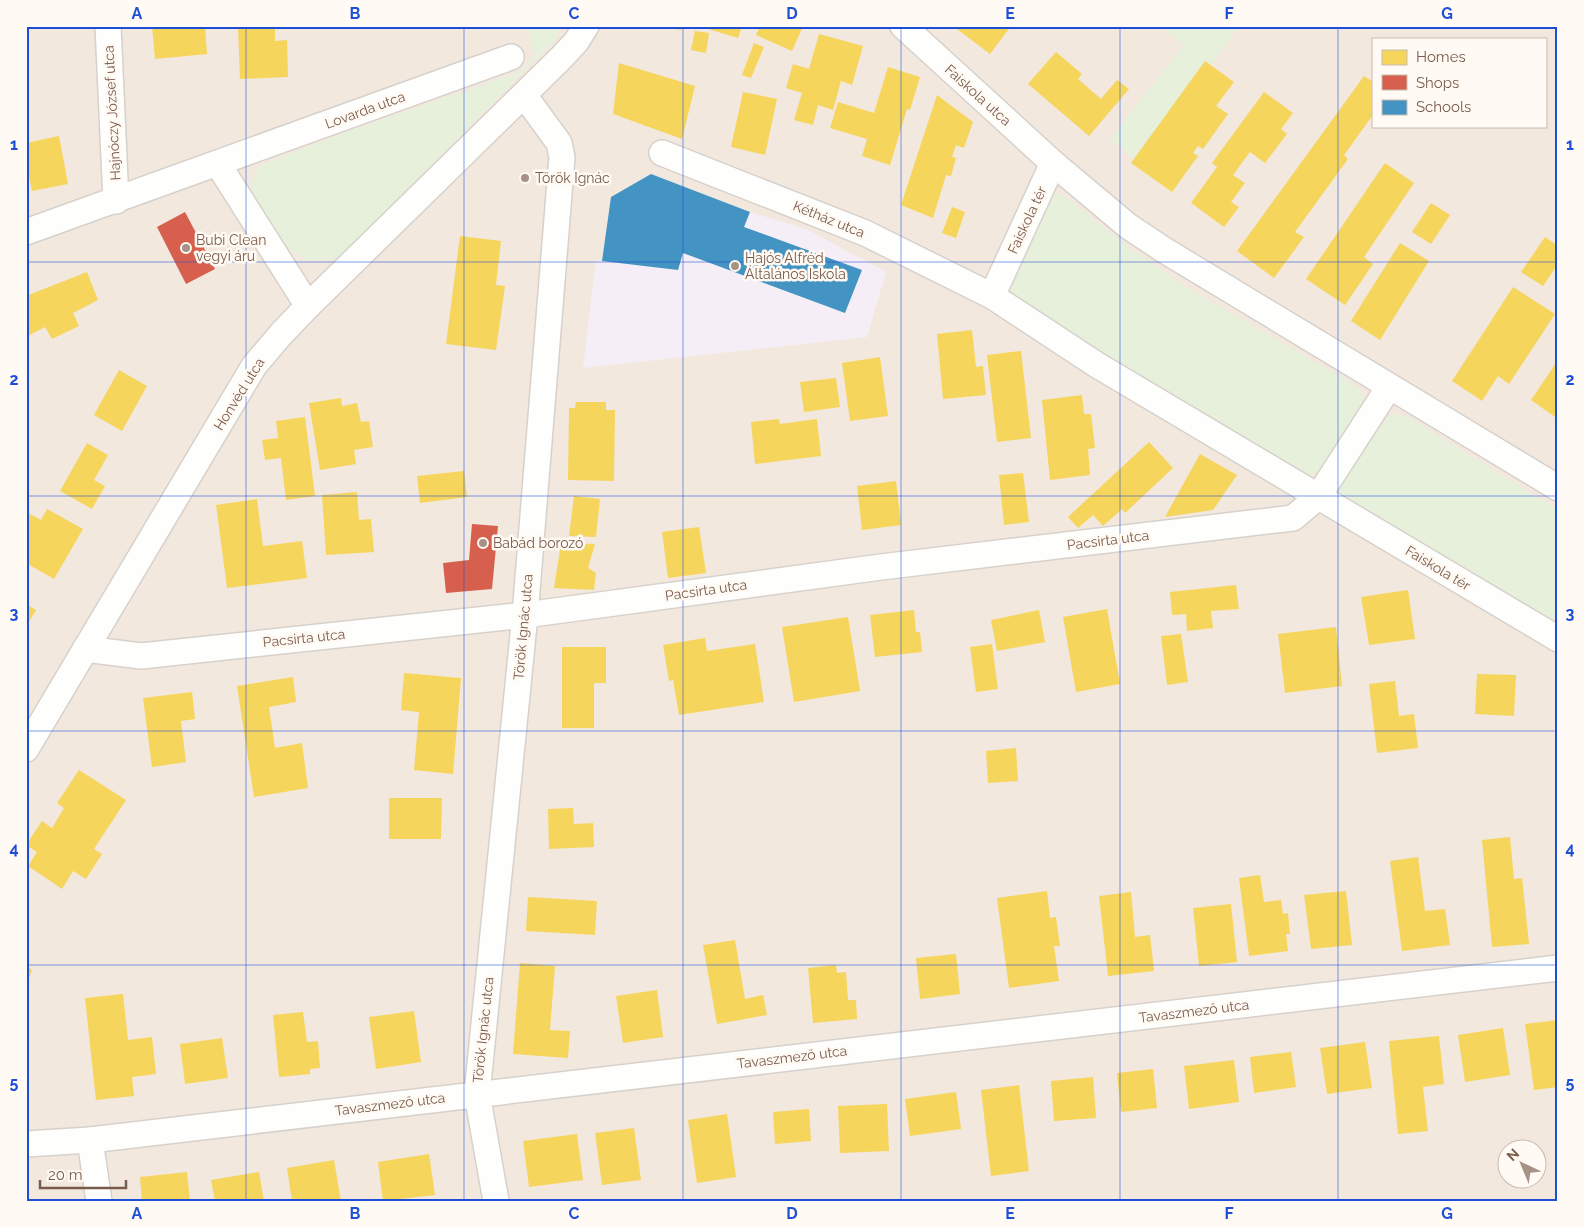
<svg xmlns="http://www.w3.org/2000/svg" width="1584" height="1227" viewBox="0 0 1584 1227" font-family="Raleway,sans-serif">
  <style>
    .residential { fill: #f2e8de; fill-rule: evenodd }
    .education { fill: #f6eef6 }
    .green { fill: #e7f0db }
    .homes { fill: #f6d55c }
    .shops { fill: #d6604d }
    .schools { fill: #4393c3 }
    .lines { fill: none; stroke-linecap: round; stroke-linejoin: round }
    .minor-casing { stroke: #d7d1cb; stroke-width: 28 }
    .minor { stroke: #fefefd; stroke-width: 25 }
    .grid { fill: none; stroke: #1d4ed8; stroke-width: 1; stroke-opacity: 0.55 }
    .poi-dot { fill: #a69286; stroke: #fffaf3; stroke-width: 2 }
    .labels { text-anchor: middle; stroke-width: 5; stroke-linejoin: round; paint-order: stroke }
    .street-label { font-size: 14px; fill: #7a5c4d; stroke: #fffaf3 }
    .poi-label { font-size: 14px; fill: #7a5c4d; stroke: #fffaf3; text-anchor: start }
    .neatline { fill: none; stroke: #1d4ed8; stroke-width: 2 }
    .grid-label { font-size: 16px; text-anchor: middle; font-weight: bold; fill: #1d4ed8 }
  </style>
  <rect width="100%" height="100%" fill="#f9f5f0"/>
  <!-- residential -->
  <path class="residential" d="M26,26H1558V1201H26ZM1373,39H1545V126H1373ZM1506,1150H1536V1180H1506Z"/>
  <!-- education -->
  <path class="education" d="M651,174L750,212L806,229L886,272L867,337L583,368L596,260H602L611,197Z"/>
  <!-- green -->
  <g class="green">
    <path d="M530,26H559L558,37L337,259L322,261L305,260L286,245L251,191L253,177L261,165L351,130L519,72L534,56L528,27Z"/>
    <path d="M1160,26H1239L1140,164L1110,139L1184,45Z"/>
    <path d="M1055,194L1064,196L1135,252L1189,289L1360,388L1363,399L1362,407C1350,424 1325,471 1307,478L1016,302L1011,293V286L1045,201L1050,195Z"/>
    <path d="M1393,414L1407,417L1558,510V624L1522,602L1345,503C1336,494 1337,488 1343,478L1388,417Z"/>
  </g>
  <!-- homes -->
  <g class="homes">
    <path d="M152,26H205L207,54L155,59Z"/>
    <path d="M275,26V41L287,40L288,77L240,79L238,27Z"/>
    <path d="M660,26H681V30Z"/>
    <path d="M706,26H742L738,38L705,28Z"/>
    <path d="M760,26H803L792,51L756,35Z"/>
    <path d="M953,26H1011L990,54Z"/>
    <path d="M695,31L709,33L706,53L691,50Z"/>
    <path d="M819,34L863,46L852,85L841,81L833,110L818,105L813,125L794,120L802,93L786,88L793,64L809,69Z"/>
    <path d="M754,43L764,47L751,78L742,75Z"/>
    <path d="M1056,52L1082,74L1078,79L1101,99L1117,80L1129,89L1089,136L1028,84Z"/>
    <path d="M1205,61L1234,82L1216,106L1228,114L1203,149L1198,146L1193,153L1198,156L1172,192L1131,163Z"/>
    <path d="M619,63L695,86L682,139L613,114Z"/>
    <path d="M888,67L920,77L910,110L907,109L890,165L862,156L867,139L830,128L838,102L874,113Z"/>
    <path d="M1364,76L1373,82V115L1344,155L1348,159L1295,232L1304,237L1274,278L1237,251Z"/>
    <path d="M743,92L777,99L765,155L731,147Z"/>
    <path d="M1264,92L1293,113L1281,129L1287,134L1265,163L1250,152L1233,175L1245,183L1231,202L1239,207L1224,227L1191,203L1217,167L1212,163Z"/>
    <path d="M937,95L973,122L964,148L956,145L952,157L956,158L951,176L946,175L933,218L901,205Z"/>
    <path d="M59,136L68,184L32,191L26,162V143Z"/>
    <path d="M1385,163L1414,183L1364,257L1373,264L1345,305L1306,279Z"/>
    <path d="M1431,203L1450,215L1431,244L1412,232Z"/>
    <path d="M952,207L965,212L956,238L942,233Z"/>
    <path d="M460,236L501,241L496,285L505,286L496,350L446,344Z"/>
    <path d="M1545,237L1558,246V264L1543,286L1521,272Z"/>
    <path d="M1400,243L1429,261L1380,340L1351,321Z"/>
    <path d="M87,272L98,300L73,313L79,326L52,339L45,327L26,337V296Z"/>
    <path d="M1513,287L1555,314L1509,384L1498,376L1482,401L1452,381Z"/>
    <path d="M972,330L976,367L983,366L986,395L943,399L937,334Z"/>
    <path d="M1021,351L1031,438L997,442L987,355Z"/>
    <path d="M880,357L888,416L850,421L842,363Z"/>
    <path d="M1558,360V419L1531,400Z"/>
    <path d="M119,370L147,386L122,431L94,415Z"/>
    <path d="M836,378L840,407L804,412L800,382Z"/>
    <path d="M1082,395L1084,414H1091L1095,448L1088,449L1090,475L1050,480L1042,400Z"/>
    <path d="M341,398L342,406L357,403L361,422L369,421L373,447L354,450L356,464L320,470L309,403Z"/>
    <path d="M576,402H606V410H615L614,481L568,480L569,408H575Z"/>
    <path d="M305,417L315,496L286,500L281,458L265,460L262,440L278,438L276,421Z"/>
    <path d="M779,419L780,424L817,419L821,456L755,464L751,422Z"/>
    <path d="M1149,442L1173,468L1125,513L1122,509L1103,526L1093,515L1078,528L1068,517Z"/>
    <path d="M87,443L108,455L94,480L105,486L92,509L60,491Z"/>
    <path d="M1200,454L1237,475L1213,510L1165,517Z"/>
    <path d="M464,471L467,497L420,503L417,476Z"/>
    <path d="M1023,473L1029,522L1004,525L999,475Z"/>
    <path d="M896,481L901,525L862,530L857,486Z"/>
    <path d="M357,492L359,520L371,519L374,552L326,555L322,495Z"/>
    <path d="M574,496L600,499L596,537L569,536Z"/>
    <path d="M257,499L263,546L302,541L307,578L227,588L216,505Z"/>
    <path d="M47,509L83,529L54,579L26,563V512L41,520Z"/>
    <path d="M699,527L706,573L668,578L662,532Z"/>
    <path d="M561,543L595,544L588,568L596,573L594,590L554,588Z"/>
    <path d="M1236,585L1239,609L1211,611L1213,628L1187,631L1186,614L1172,615L1170,592Z"/>
    <path d="M1408,590L1415,639L1369,645L1361,597Z"/>
    <path d="M26,604L36,610L26,627Z"/>
    <path d="M1107,609L1120,684L1076,692L1063,617Z"/>
    <path d="M914,610L916,632H920L922,652L875,657L870,615Z"/>
    <path d="M1039,610L1045,642L997,651L991,620Z"/>
    <path d="M848,617L860,691L794,702L782,627Z"/>
    <path d="M1336,627L1342,686L1285,693L1278,634Z"/>
    <path d="M1181,634L1188,682L1167,685L1161,636Z"/>
    <path d="M705,638L707,651L755,644L764,702L679,715L673,680L669,681L663,645Z"/>
    <path d="M992,644L998,689L976,692L970,647Z"/>
    <path d="M562,647H606V683H594V728H562Z"/>
    <path d="M404,673L461,678L453,774L414,770L419,712L401,710Z"/>
    <path d="M1477,674L1516,675L1514,716L1475,714Z"/>
    <path d="M293,677L296,702L269,707L275,748L302,743L308,788L254,797L237,686Z"/>
    <path d="M1395,681L1399,716L1414,714L1418,748L1377,753L1369,684Z"/>
    <path d="M192,692L195,719L181,721L186,762L152,767L143,698Z"/>
    <path d="M1016,748L1018,781L988,783L986,751Z"/>
    <path d="M79,770L126,800L94,849L102,854L86,879L73,871L62,889L28,866L37,852L26,845L42,821L52,828L64,808L57,803Z"/>
    <path d="M389,798H442L441,839H389Z"/>
    <path d="M573,808L574,824L593,823L594,847L549,849L548,809Z"/>
    <path d="M1510,837L1514,879L1522,878L1529,944L1492,947L1482,840Z"/>
    <path d="M1418,857L1425,911L1445,909L1450,945L1402,951L1390,861Z"/>
    <path d="M1260,875L1264,902L1281,900L1283,914L1288,913L1290,934H1286L1288,951L1249,956L1239,878Z"/>
    <path d="M1047,891L1050,918L1056,917L1060,946H1054L1059,981L1009,988L997,898Z"/>
    <path d="M1346,891L1352,945L1311,949L1304,895Z"/>
    <path d="M1131,892L1135,937L1150,935L1154,971L1108,976L1099,896Z"/>
    <path d="M528,897L597,901L595,935L526,931Z"/>
    <path d="M1231,904L1237,962L1199,966L1193,908Z"/>
    <path d="M735,940L745,999L763,995L767,1015L717,1024L703,945Z"/>
    <path d="M956,954L960,994L920,999L916,958Z"/>
    <path d="M520,963L555,966L550,1030L570,1031L568,1058L513,1054Z"/>
    <path d="M836,965L837,973L846,972L848,1000H856L857,1019L813,1023L808,968Z"/>
    <path d="M26,966L32,970L26,986Z"/>
    <path d="M657,990L663,1037L623,1043L616,996Z"/>
    <path d="M123,994L128,1040L152,1037L156,1074L132,1077L134,1096L96,1100L85,998Z"/>
    <path d="M414,1011L421,1062L376,1069L369,1017Z"/>
    <path d="M303,1012L307,1042L318,1041L320,1068L310,1069V1074L279,1077L273,1015Z"/>
    <path d="M1558,1020V1087L1534,1090L1525,1024Z"/>
    <path d="M1503,1028L1510,1075L1465,1082L1458,1035Z"/>
    <path d="M1439,1036L1444,1084L1423,1087L1428,1131L1398,1134L1389,1041Z"/>
    <path d="M222,1038L228,1078L185,1084L180,1044Z"/>
    <path d="M1365,1042L1372,1088L1327,1094L1320,1048Z"/>
    <path d="M1291,1052L1296,1087L1254,1093L1250,1057Z"/>
    <path d="M1234,1060L1239,1102L1189,1109L1184,1066Z"/>
    <path d="M1153,1069L1157,1108L1121,1112L1117,1073Z"/>
    <path d="M1093,1077L1096,1118L1054,1121L1051,1081Z"/>
    <path d="M1019,1085L1029,1171L991,1176L981,1090Z"/>
    <path d="M956,1092L961,1129L910,1136L905,1099Z"/>
    <path d="M887,1104L889,1151L840,1153L838,1106Z"/>
    <path d="M809,1109L811,1141L775,1144L773,1112Z"/>
    <path d="M727,1114L736,1177L697,1183L688,1120Z"/>
    <path d="M634,1128L641,1180L602,1185L595,1133Z"/>
    <path d="M577,1134L583,1180L529,1187L523,1141Z"/>
    <path d="M429,1154L435,1195L383,1201L378,1162Z"/>
    <path d="M334,1160L341,1201H292L287,1168Z"/>
    <path d="M187,1172L190,1201H142L140,1177Z"/>
    <path d="M259,1172L264,1201H215L211,1180Z"/>
  </g>
  <!-- shops -->
  <g class="shops">
    <path d="M185,212L215,269L186,284L157,227Z"/>
    <path d="M472,524L498,526L492,589L446,593L443,563L469,560Z"/>
  </g>
  <!-- schools -->
  <path class="schools" d="M651,174L750,212L744,227L862,270L845,313L683,253L678,270L602,261L611,197Z"/>
  <g class="lines">
    <defs>
      <g id="minor">
        <path d="M108,26L116,201"/>
        <path d="M903,26L1053,163L1128,226L1164,250L1558,488"/>
        <path d="M662,153L865,233L992,296L1097,365L1558,639"/>
        <path d="M218,164L308,306"/>
        <path d="M26,232L511,57"/>
        <path d="M992,296L1053,163"/>
        <path d="M85,649L141,656L525,615L881,567L1293,518L1318,497L1389,387"/>
        <path d="M26,749L254,366L282,333L308,306L561,58L576,42L586,26"/>
        <path d="M90,1140L99,1201"/>
        <path d="M26,1144L90,1140L1558,968"/>
        <path d="M496,1201L477,1094L525,615L562,157L559,143L524,95"/>
      </g>
    </defs>
    <!-- minor casing -->
    <use href="#minor" class="minor-casing"/>
    <!-- minor -->
    <use href="#minor" class="minor"/>
  </g>
  <!-- grid -->
  <path class="grid" d="M246,26V1201M464,26V1201M683,26V1201M901,26V1201M1120,26V1201M1338,26V1201M26,262H1558M26,496H1558M26,731H1558M26,965H1558"/>
  <!-- markers -->
  <g class="poi-dot">
    <circle cx="525" cy="178" r="5"/>
    <circle cx="186" cy="248" r="5"/>
    <circle cx="735" cy="266" r="5"/>
    <circle cx="483" cy="543" r="5"/>
  </g>
  <g class="labels">
    <!-- street labels -->
    <g class="street-label">
      <text transform="translate(978 95) rotate(42)" y="5">Faiskola utca</text>
      <text transform="translate(365 110) rotate(-20)" y="5">Lovarda utca</text>
      <text transform="translate(112 113) rotate(-93)" y="5">Hajnóczy József utca</text>
      <text transform="translate(829 219) rotate(22)" y="5">Kétház utca</text>
      <text transform="translate(1027 220) rotate(-65)" y="5">Faiskola tér</text>
      <text transform="translate(239 394) rotate(-58)" y="5">Honvéd utca</text>
      <text transform="translate(1108 540) rotate(-7)" y="5">Pacsirta utca</text>
      <text transform="translate(1438 568) rotate(31)" y="5">Faiskola tér</text>
      <text transform="translate(706 590) rotate(-8)" y="5">Pacsirta utca</text>
      <text transform="translate(523 627) rotate(-85)" y="5">Török Ignác utca</text>
      <text transform="translate(304 638) rotate(-6)" y="5">Pacsirta utca</text>
      <text transform="translate(1194 1011) rotate(-7)" y="5">Tavaszmező utca</text>
      <text transform="translate(483 1030) rotate(-84)" y="5">Török Ignác utca</text>
      <text transform="translate(792 1057) rotate(-7)" y="5">Tavaszmező utca</text>
      <text transform="translate(390 1104) rotate(-7)" y="5">Tavaszmező utca</text>
    </g>
    <!-- poi labels -->
    <g class="poi-label">
      <text x="535" y="183">Török Ignác</text>
      <text x="196" y="245">Bubi Clean<tspan x="196" dy="16">vegyi áru</tspan></text>
      <text x="745" y="263">Hajós Alfréd<tspan x="745" dy="16">Általános Iskola</tspan></text>
      <text x="493" y="548">Babád borozó</text>
    </g>
  </g>
  <!-- border -->
  <rect width="1584" height="1227" fill="none" stroke="#fffaf3" stroke-width="55"/>
  <!-- legend -->
  <rect x="1372" y="38" width="175" height="90" fill="#fffaf3" stroke="#cabbb1"/>
  <rect x="1382" y="50" width="25" height="15" fill="#f6d55c" stroke="#cabbb1"/>
  <text x="1416" y="62" font-size="15" fill="#7a5c4d">Homes</text>
  <rect x="1382" y="75" width="25" height="15" fill="#d6604d" stroke="#cabbb1"/>
  <text x="1416" y="88" font-size="15" fill="#7a5c4d">Shops</text>
  <rect x="1382" y="100" width="25" height="15" fill="#4393c3" stroke="#cabbb1"/>
  <text x="1416" y="112" font-size="15" fill="#7a5c4d">Schools</text>
  <!-- north arrow -->
  <g transform="translate(1522 1164) rotate(316)"><circle r="24" fill="#fffaf3" stroke="#cabbb1"/>
  <path d="M0-4L9 19L0 12L-9 19Z" fill="#a69286"/>
  <text y="-8" font-size="14" font-weight="bold" text-anchor="middle" fill="#7a5c4d">N</text>
  </g>
  <!-- scale -->
  <path d="M40 1180v8h86v-8" fill="none" stroke="#7a5c4d" stroke-width="2.5"/>
  <text x="48" y="1180" font-size="15" fill="#7a5c4d" stroke="#fffaf3" stroke-width="4" paint-order="stroke">20 m</text>
  <rect x="28" y="28" width="1528" height="1172" class="neatline"/>
  <g class="grid-label">
    <text x="137" y="19">A</text>
    <text x="355" y="19">B</text>
    <text x="574" y="19">C</text>
    <text x="792" y="19">D</text>
    <text x="1010" y="19">E</text>
    <text x="1229" y="19">F</text>
    <text x="1447" y="19">G</text>
    <text x="14" y="150">1</text>
    <text x="1570" y="150">1</text>
    <text x="14" y="385">2</text>
    <text x="1570" y="385">2</text>
    <text x="14" y="619">3</text>
    <text x="1570" y="619">3</text>
    <text x="14" y="854">4</text>
    <text x="1570" y="854">4</text>
    <text x="14" y="1088">5</text>
    <text x="1570" y="1088">5</text>
    <text x="137" y="1219">A</text>
    <text x="355" y="1219">B</text>
    <text x="574" y="1219">C</text>
    <text x="792" y="1219">D</text>
    <text x="1010" y="1219">E</text>
    <text x="1229" y="1219">F</text>
    <text x="1447" y="1219">G</text>
  </g>
</svg>
